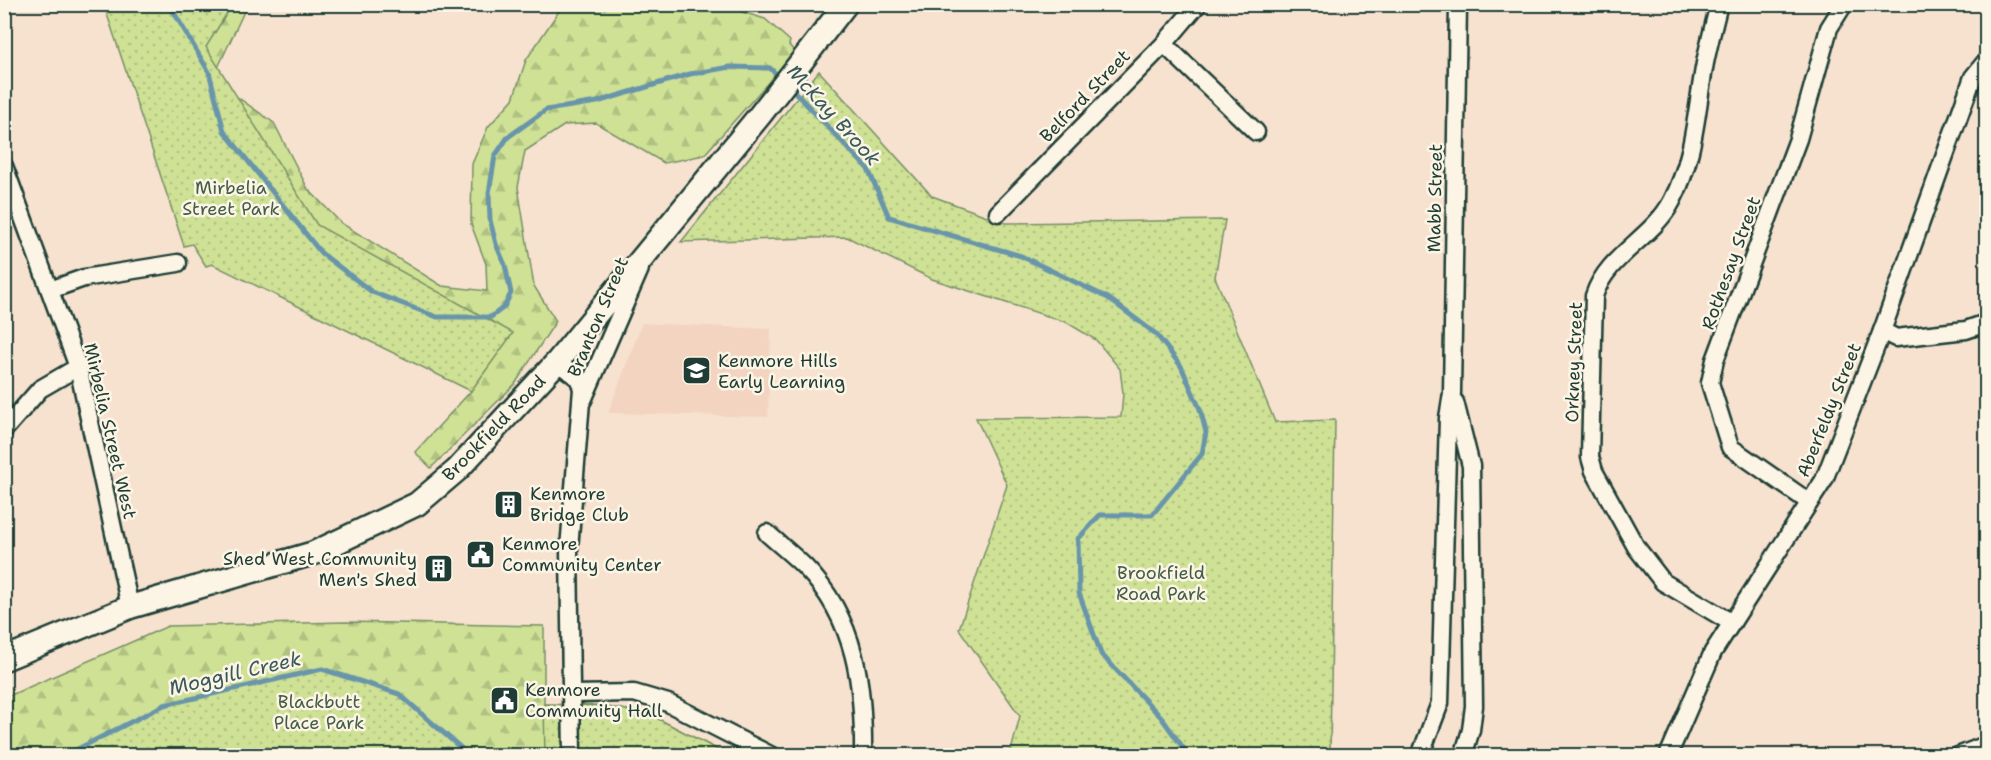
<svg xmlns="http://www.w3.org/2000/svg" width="1991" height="760" viewBox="0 0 1991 760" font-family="'Shantell Sans',sans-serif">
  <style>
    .built { fill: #f3d4c1 }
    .forest { fill: url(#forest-firs); stroke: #768f64; stroke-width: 1.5 }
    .park { fill: url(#park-dots); stroke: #768f64; stroke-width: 1.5 }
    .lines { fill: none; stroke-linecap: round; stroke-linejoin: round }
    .stream { stroke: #6995aa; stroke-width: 5 }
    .minor-casing { stroke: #1f3d34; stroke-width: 21 }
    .secondary-casing { stroke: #1f3d34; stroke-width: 27 }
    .minor { stroke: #fcf5e5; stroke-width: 16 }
    .secondary { stroke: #fcf5e5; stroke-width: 22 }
    .labels { text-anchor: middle; stroke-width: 5; stroke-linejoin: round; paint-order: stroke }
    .street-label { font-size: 18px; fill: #1f3d34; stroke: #fcf5e5 }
    .park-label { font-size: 18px; fill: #425e47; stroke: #fcf5e5 }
    .poi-label { font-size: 18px; fill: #1f3d34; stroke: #fcf5e5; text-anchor: start }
    .water-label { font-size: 20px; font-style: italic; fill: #385a5b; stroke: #fcf5e5 }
  </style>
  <defs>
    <pattern id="forest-firs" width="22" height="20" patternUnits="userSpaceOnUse" patternTransform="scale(1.5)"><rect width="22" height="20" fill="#cee195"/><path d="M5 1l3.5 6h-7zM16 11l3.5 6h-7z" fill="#b0c281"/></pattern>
    <pattern id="park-dots" width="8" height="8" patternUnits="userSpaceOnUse" patternTransform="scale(1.5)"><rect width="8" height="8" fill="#cee195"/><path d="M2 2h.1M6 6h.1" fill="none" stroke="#b0c281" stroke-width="1.8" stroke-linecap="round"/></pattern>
  </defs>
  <rect width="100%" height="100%" fill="#f7e2d0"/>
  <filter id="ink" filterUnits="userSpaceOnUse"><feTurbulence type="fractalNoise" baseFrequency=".0167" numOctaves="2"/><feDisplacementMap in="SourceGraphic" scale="12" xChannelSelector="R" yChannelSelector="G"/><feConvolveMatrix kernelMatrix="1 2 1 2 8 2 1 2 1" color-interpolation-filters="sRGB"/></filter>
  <g filter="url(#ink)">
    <!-- built -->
    <path class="built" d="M642,323L771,329L768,417L608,413Z"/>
    <!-- forest -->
    <g class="forest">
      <path d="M575,4L720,5L765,19L790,41L789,45L795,52L704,155L664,163L596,123L565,125L525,151L518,187L534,286L556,321L515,384L431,468L415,452L471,391L466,367L392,324L136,5H247L215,74L233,94L274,123L308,189L341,223L442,286L487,291L486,264L471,224L472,164L488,127L513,99L526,60L561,8Z"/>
      <path d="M346,622L544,626V704L600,706L647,713L728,755H5L4,698L168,626Z"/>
    </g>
    <!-- park -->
    <g class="park">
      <path d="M104,5H232L206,47L317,225L513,333L471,391L212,264L206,266L192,244L184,246Z"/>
      <path d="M819,71L932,196L1006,223L1225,220L1215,277L1275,422L1335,420L1330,755H1010L1020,716L959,629L1007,485L976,418L1121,417L1123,393L1120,369L1096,340L1066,322L932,279L847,237L681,242Z"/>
      <path d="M322,669L399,694L470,755H64L164,705Z"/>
      <path d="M544,704L600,706L647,713L728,755H545Z"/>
    </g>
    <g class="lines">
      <!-- stream -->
      <g class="stream">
        <path d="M169,4L209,72L224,131L321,253L372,292L437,317H491L504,307L511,293L505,265L496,244L490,220L489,193L495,156L508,137L546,110L597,102L690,74L730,67L770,68L780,78"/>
        <path d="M789,86L868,169L889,217L1021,256L1108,298L1156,334L1181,366L1200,409L1206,432L1202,454L1152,515H1100L1078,539L1079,593L1101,654L1161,717L1189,756"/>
        <path d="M64,756L164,705L322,669L399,694L470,756"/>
      </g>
      <defs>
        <g id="minor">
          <path d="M1719,4C1714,24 1709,43 1705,63C1696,110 1695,157 1672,201C1653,238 1607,255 1594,296L1590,457L1594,471L1636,547L1663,582L1732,623"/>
          <path d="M1164,44L1256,132"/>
          <path d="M4,166L78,367L130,607"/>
          <path d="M998,213L1164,44L1198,4"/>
          <path d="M50,290L84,278L178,263"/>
          <path d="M1882,331L1896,338L1966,330L1986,323"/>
          <path d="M557,362L579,379L582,389L569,549L572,756"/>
          <path d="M583,400L640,269"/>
          <path d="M1455,402L1471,466L1474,706L1471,730L1463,756"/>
          <path d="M4,430L40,389L78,367"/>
          <path d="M1809,502L1730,447L1710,383L1715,360L1798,139L1829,28L1844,4"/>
          <path d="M767,533C779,544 793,555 805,567C856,619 864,686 863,756"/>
          <path d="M571,694L634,693L668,703L772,756"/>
          <path d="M1420,756L1440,703L1448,418L1452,393L1458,4"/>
          <path d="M1668,756L1713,652L1824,480L1882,331L1973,77L1986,61"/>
          <path d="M1958,756L1986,745"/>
        </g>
        <path id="secondary" d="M4,659L130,607L314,553L417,504L457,470L557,362L760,115L846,4"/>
      </defs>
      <!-- minor casing -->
      <use href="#minor" class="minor-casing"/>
      <!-- secondary casing -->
      <use href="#secondary" class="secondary-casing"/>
      <!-- minor -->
      <use href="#minor" class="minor"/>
      <!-- secondary -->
      <use href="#secondary" class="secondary"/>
    </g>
  </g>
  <!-- icons -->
  <defs>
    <symbol id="school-square" viewBox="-11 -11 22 22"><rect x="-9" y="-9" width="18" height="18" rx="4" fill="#1f3d34" stroke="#fcf5e5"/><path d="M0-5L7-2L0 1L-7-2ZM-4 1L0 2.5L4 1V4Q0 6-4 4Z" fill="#fff"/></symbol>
    <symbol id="building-square" viewBox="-11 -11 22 22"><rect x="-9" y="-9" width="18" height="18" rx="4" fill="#1f3d34" stroke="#fcf5e5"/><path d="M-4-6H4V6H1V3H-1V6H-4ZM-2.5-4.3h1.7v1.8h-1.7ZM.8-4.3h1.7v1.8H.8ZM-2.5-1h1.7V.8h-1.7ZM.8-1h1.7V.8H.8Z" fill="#fff"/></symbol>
    <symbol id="civic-square" viewBox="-11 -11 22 22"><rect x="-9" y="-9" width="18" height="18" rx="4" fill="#1f3d34" stroke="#fcf5e5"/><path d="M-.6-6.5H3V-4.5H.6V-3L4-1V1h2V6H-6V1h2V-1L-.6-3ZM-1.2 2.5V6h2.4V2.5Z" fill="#fff"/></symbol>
  </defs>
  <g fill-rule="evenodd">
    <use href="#school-square" x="680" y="354" width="33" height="33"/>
    <use href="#building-square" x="492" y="488" width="33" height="33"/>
    <use href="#civic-square" x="464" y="538" width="33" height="33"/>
    <use href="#building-square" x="422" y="552" width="33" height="33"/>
    <use href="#civic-square" x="488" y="684" width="33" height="33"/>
  </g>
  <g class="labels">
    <!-- street labels -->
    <g class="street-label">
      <text transform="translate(1085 96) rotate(-46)" y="6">Belford Street</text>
      <text transform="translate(1435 198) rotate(-89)" y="6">Mabb Street</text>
      <text transform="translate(1731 263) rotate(-70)" y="6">Rothesay Street</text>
      <text transform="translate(598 317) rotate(-67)" y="6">Branton Street</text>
      <text transform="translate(1574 362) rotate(-88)" y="6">Orkney Street</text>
      <text transform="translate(1829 410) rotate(-68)" y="6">Aberfeldy Street</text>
      <text transform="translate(494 428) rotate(-46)" y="6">Brookfield Road</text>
      <text transform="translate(110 431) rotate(77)" y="6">Mirbelia Street West</text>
    </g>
    <!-- park labels -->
    <g class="park-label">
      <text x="231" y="194">Mirbelia<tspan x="231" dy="21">Street Park</tspan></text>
      <text x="1161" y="579">Brookfield<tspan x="1161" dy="21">Road Park</tspan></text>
      <text x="319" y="708">Blackbutt<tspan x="319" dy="21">Place Park</tspan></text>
    </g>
    <!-- poi labels -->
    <g class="poi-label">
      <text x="718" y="367">Kenmore Hills<tspan x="718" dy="21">Early Learning</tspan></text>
      <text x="530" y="500">Kenmore<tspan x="530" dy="21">Bridge Club</tspan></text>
      <text x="502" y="550">Kenmore<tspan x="502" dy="21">Community Center</tspan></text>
      <text x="417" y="565" text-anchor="end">Shed West Community<tspan x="417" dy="21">Men's Shed</tspan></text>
      <text x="525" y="696">Kenmore<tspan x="525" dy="21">Community Hall</tspan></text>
    </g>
    <!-- water labels -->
    <g class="water-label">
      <text transform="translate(834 115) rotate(48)" y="7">McKay Brook</text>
      <text transform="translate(235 673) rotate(-13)" y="7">Moggill Creek</text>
    </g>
  </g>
  <!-- margin -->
  <rect width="1991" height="760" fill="none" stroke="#fcf5e5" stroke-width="24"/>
  <rect x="12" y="12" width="1967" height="736" fill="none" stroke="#1f3d34" stroke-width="2" filter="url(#ink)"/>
</svg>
